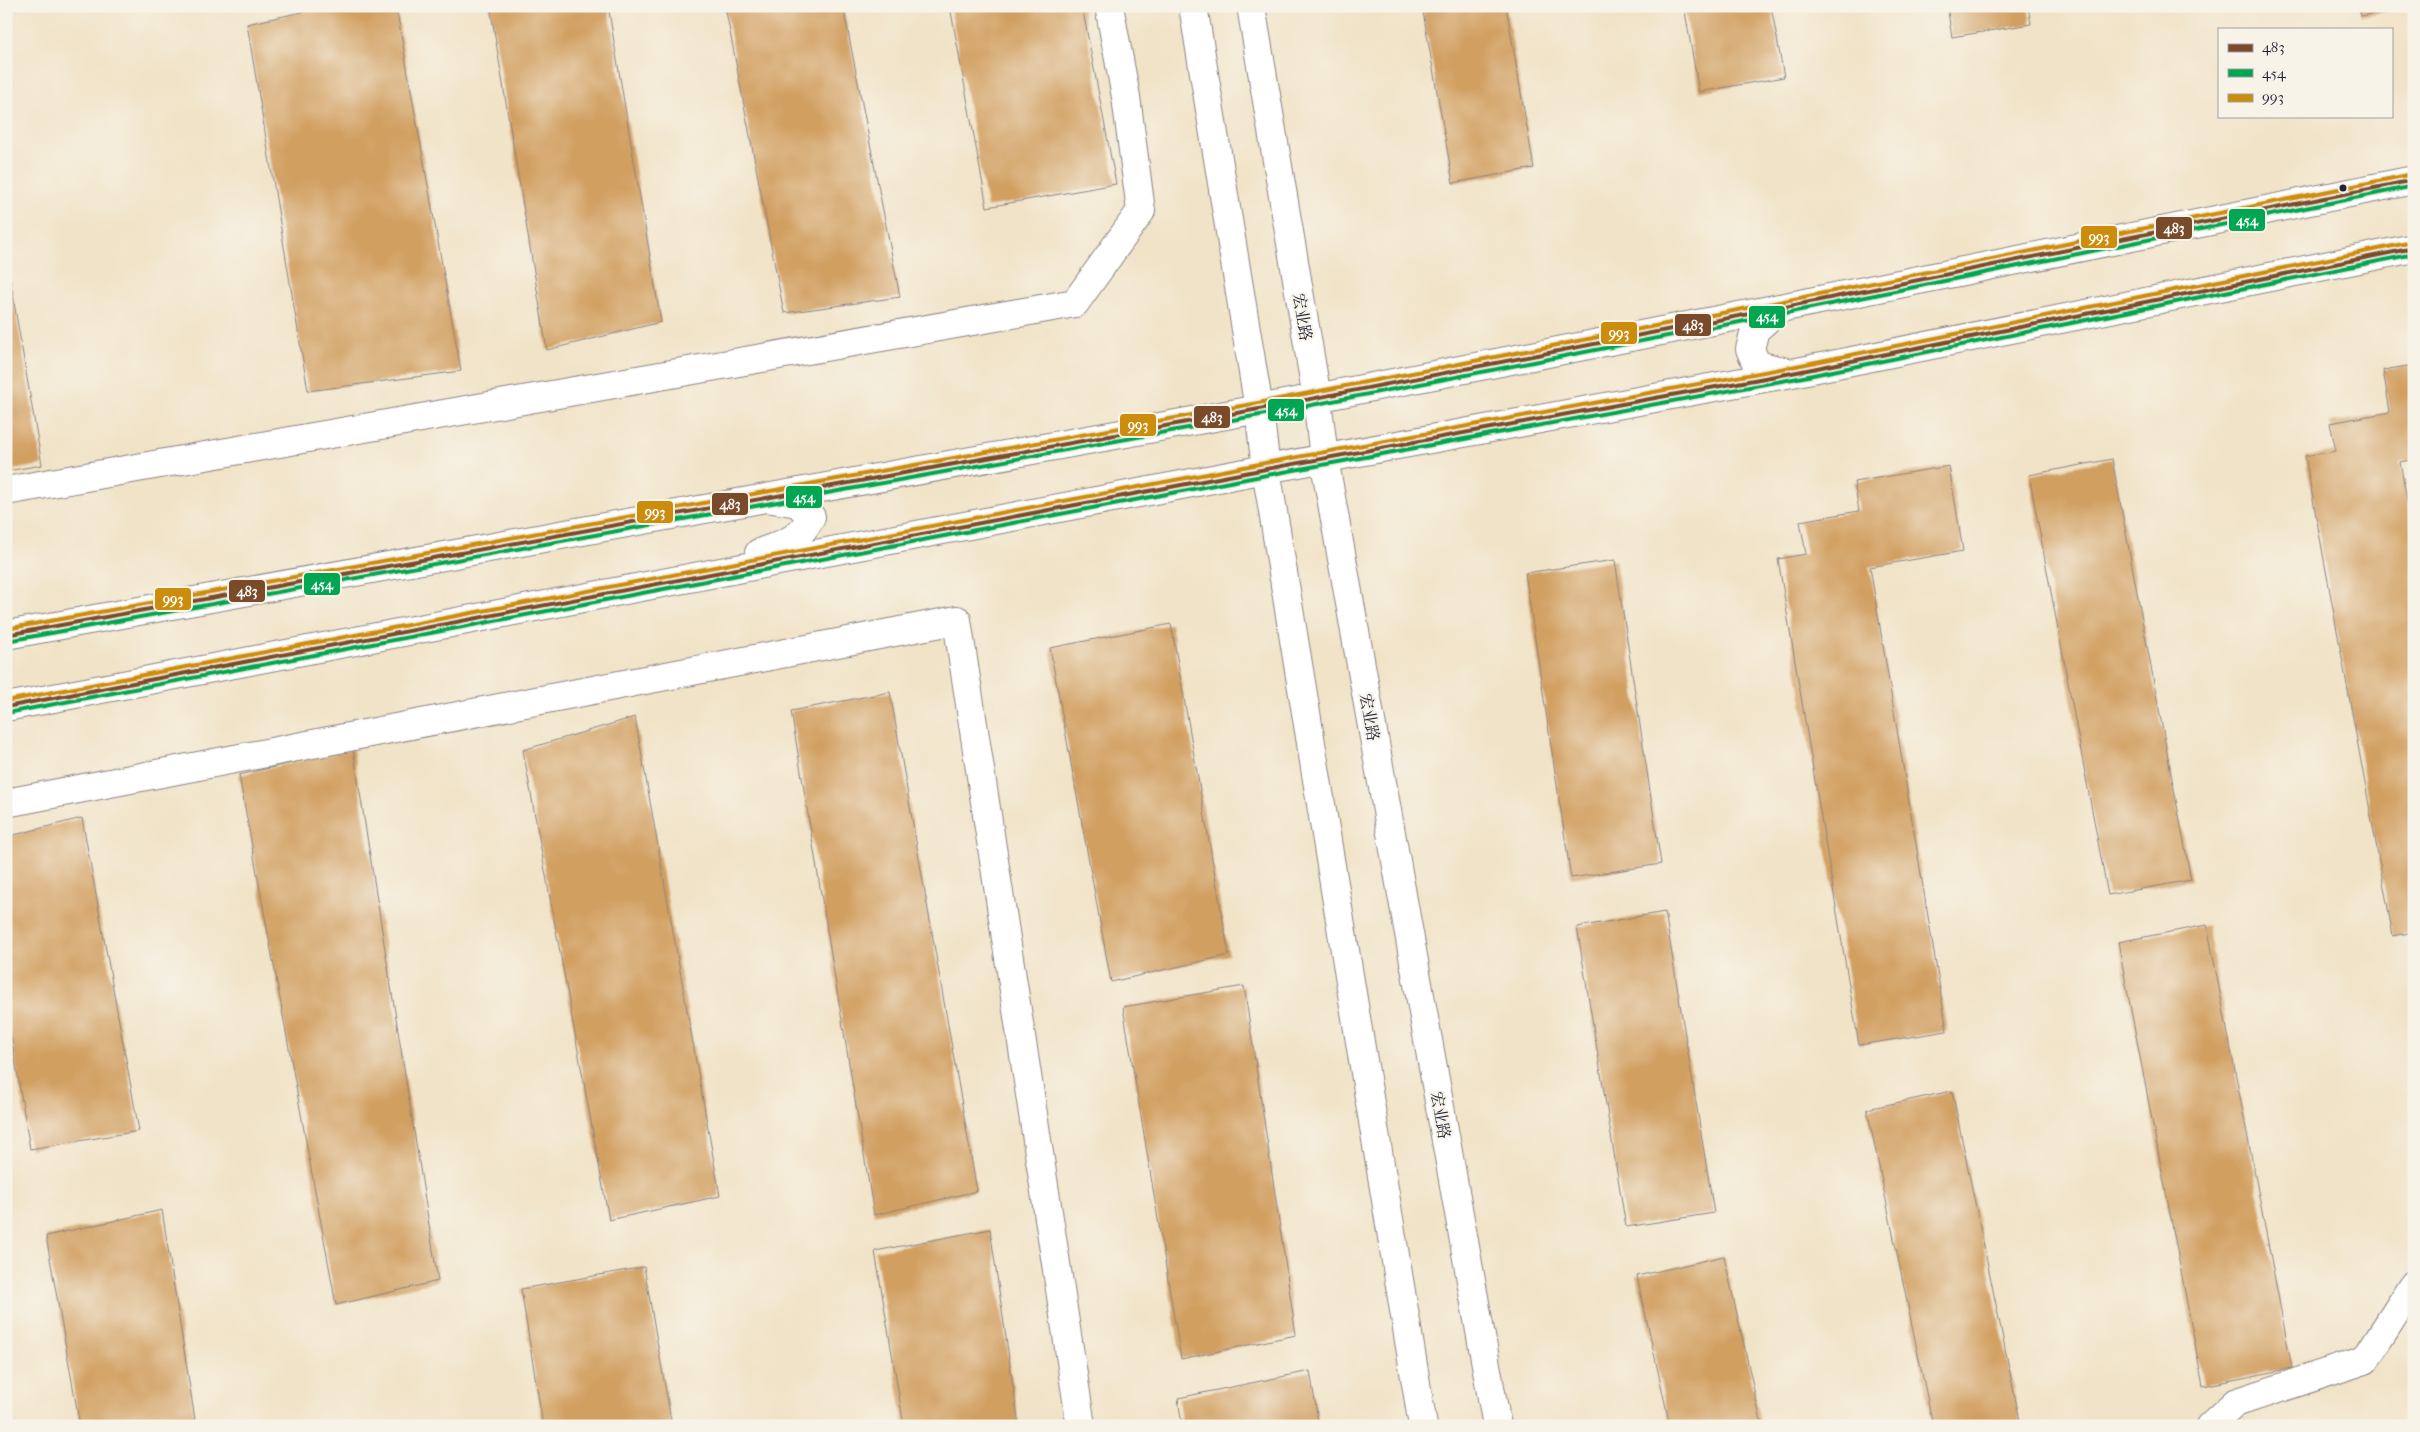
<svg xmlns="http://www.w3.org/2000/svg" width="2420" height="1432" viewBox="0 0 2420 1432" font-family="'IM FELL French Canon','Noto Serif SC',serif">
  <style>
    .building { fill: #d19f61 }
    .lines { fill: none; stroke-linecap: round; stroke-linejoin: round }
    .minor-casing { stroke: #8a8281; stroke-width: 30 }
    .minor { stroke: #fff; stroke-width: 28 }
    .bus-1-casing { stroke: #f7f3e8; stroke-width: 8 }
    .bus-2-casing { stroke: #f7f3e8; stroke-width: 8 }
    .bus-3-casing { stroke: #f7f3e8; stroke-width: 8 }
    .bus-1 { stroke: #7a4b2a; stroke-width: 4 }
    .bus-2 { stroke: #00a651; stroke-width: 4 }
    .bus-3 { stroke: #cc8c0c; stroke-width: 4 }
    .bus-dot { fill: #22223b; stroke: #f7f3e8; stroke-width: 2 }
    .labels { text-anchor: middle; stroke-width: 4; stroke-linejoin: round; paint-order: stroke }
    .street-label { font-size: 16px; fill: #22223b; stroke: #f7f3e8 }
    .line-badge { stroke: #f7f3e8; stroke-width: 2 }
    .badge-label { font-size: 14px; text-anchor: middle; font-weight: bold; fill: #fff }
  </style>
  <rect width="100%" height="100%" fill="#f7f3e8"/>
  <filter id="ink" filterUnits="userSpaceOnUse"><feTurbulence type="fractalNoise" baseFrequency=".02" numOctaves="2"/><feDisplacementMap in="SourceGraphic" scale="10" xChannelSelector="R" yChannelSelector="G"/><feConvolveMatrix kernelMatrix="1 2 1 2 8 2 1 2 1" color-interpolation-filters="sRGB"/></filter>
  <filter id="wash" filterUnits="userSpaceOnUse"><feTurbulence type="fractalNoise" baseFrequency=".0096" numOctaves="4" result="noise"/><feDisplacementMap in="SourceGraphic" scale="20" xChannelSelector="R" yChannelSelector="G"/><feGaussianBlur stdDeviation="1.12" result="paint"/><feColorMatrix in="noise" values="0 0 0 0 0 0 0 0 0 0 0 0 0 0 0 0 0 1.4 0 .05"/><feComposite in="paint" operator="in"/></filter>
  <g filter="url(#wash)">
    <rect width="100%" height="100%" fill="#f1e3c7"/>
    <g id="blocks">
      <!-- building -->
      <g class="building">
        <path d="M330,6H396L461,371L308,391L247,24Z"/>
        <path d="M490,6H608L661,322L547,350Z"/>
        <path d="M725,6H843L900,297L784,313Z"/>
        <path d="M950,6H1082L1116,184L987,207Z"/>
        <path d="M1422,6H1506L1534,168L1453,183Z"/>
        <path d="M1684,6H1771L1784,77L1699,92Z"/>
        <path d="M1947,6H2028L2031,24L1952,37Z"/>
        <path d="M2359,6H2410V7L2361,16Z"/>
        <path d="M6,256L42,465L6,471Z"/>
        <path d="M2414,365V459L2400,462L2414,537V932L2393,936L2305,456L2336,451L2330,423L2390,412L2383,370Z"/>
        <path d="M2112,459L2191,880L2108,895L2029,475Z"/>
        <path d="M1949,466L1963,551L1870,567L1947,1031L1859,1045L1778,559L1806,554L1800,521L1859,511L1854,482Z"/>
        <path d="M1615,560L1661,864L1571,878L1525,573Z"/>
        <path d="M1171,624L1229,955L1111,982L1050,648Z"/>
        <path d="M890,692L977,1191L874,1215L791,711Z"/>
        <path d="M635,717L720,1196L609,1220L523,750Z"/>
        <path d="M353,749L438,1281L336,1305L239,775Z"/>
        <path d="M82,818L139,1131L30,1149L6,1005V837Z"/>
        <path d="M1665,912L1714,1213L1626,1227L1577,927Z"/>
        <path d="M2207,925L2292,1368L2203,1386L2118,942Z"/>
        <path d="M1244,986L1296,1335L1181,1359L1123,1007Z"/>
        <path d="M1952,1091L2021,1426H1933L1867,1109Z"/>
        <path d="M162,1210L196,1426H80L46,1236Z"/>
        <path d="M990,1229L1019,1426H904L875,1251Z"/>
        <path d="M1724,1256L1762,1426H1670L1637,1276Z"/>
        <path d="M644,1267L672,1426H543L521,1289Z"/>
        <path d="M1310,1371L1319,1426H1182L1178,1398Z"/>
      </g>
    </g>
  </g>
  <g filter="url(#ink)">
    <use href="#blocks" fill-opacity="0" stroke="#8a8281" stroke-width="1"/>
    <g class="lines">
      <defs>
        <g id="minor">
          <path d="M1193,6L1259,409L1266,469L1423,1426"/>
          <path d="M1251,6L1317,398L1324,458L1497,1426"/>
          <path d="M1780,308L1755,330L1750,349L1757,365L1787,372"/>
          <path d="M6,491L1075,303L1141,211L1126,97L1109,6"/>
          <path d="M759,553C784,543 798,542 811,517L798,503L772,499"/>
          <path d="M6,635L1259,409L1780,308L2414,180"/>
          <path d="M6,707L1266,469L1792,373L2414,248"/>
          <path d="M6,803L957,620L1081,1426"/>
          <path d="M2210,1426L2235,1403L2365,1360L2414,1284"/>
        </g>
      </defs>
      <!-- minor casing -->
      <use href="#minor" class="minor-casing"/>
      <!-- minor -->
      <use href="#minor" class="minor"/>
      <defs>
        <g id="bus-1">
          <path d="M6,635L1259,409L1780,308L2414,180"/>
          <path d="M6,707L1266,469L1792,373L2414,248"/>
        </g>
        <g id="bus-2">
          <path d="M7,641L1260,415L1781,314L2414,186"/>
          <path d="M7,713L1267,475L1793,379L2414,254"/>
        </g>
        <g id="bus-3">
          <path d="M6,629L1258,403L1779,302L2413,174"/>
          <path d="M6,701L1265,463L1791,367L2413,242"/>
        </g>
      </defs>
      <!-- bus-1 casing -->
      <use href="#bus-1" class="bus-1-casing"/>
      <!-- bus-2 casing -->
      <use href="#bus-2" class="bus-2-casing"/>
      <!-- bus-3 casing -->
      <use href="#bus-3" class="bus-3-casing"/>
      <!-- bus-1 -->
      <use href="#bus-1" class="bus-1"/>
      <!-- bus-2 -->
      <use href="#bus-2" class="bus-2"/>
      <!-- bus-3 -->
      <use href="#bus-3" class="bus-3"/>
    </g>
  </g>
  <!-- markers -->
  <circle class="bus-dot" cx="2343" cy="188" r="4.5"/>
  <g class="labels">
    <!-- street labels -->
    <g class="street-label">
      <text transform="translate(1303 317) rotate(81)" y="6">宏业路</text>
      <text transform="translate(1370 717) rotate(80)" y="6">宏业路</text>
      <text transform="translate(1441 1115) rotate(80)" y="6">宏业路</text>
    </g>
  </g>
  <g class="line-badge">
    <rect x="2228" y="208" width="38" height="24" rx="5" fill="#00a651"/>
    <rect x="2155" y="216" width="38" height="24" rx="5" fill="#7a4b2a"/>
    <rect x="2080" y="225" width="38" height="24" rx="5" fill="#cc8c0c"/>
    <rect x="1748" y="305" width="38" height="24" rx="5" fill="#00a651"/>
    <rect x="1674" y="313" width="38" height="24" rx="5" fill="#7a4b2a"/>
    <rect x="1600" y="321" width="38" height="24" rx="5" fill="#cc8c0c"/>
    <rect x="1267" y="398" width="38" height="24" rx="5" fill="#00a651"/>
    <rect x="1193" y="405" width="38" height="24" rx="5" fill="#7a4b2a"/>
    <rect x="1119" y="413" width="38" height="24" rx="5" fill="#cc8c0c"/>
    <rect x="785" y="485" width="38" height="24" rx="5" fill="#00a651"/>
    <rect x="711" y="492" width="38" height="24" rx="5" fill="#7a4b2a"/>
    <rect x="636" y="500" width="38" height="24" rx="5" fill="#cc8c0c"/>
    <rect x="303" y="572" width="38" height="24" rx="5" fill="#00a651"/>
    <rect x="228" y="579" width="38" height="24" rx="5" fill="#7a4b2a"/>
    <rect x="154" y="587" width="38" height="24" rx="5" fill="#cc8c0c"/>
  </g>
  <g class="badge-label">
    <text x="2247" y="225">454</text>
    <text x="2174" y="233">483</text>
    <text x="2099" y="242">993</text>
    <text x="1767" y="321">454</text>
    <text x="1693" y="330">483</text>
    <text x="1619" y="338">993</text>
    <text x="1286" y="415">454</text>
    <text x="1212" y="422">483</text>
    <text x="1138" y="430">993</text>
    <text x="804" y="502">454</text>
    <text x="730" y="509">483</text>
    <text x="655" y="517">993</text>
    <text x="322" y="589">454</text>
    <text x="247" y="596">483</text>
    <text x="173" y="604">993</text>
  </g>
  <!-- margin -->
  <rect width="2420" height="1432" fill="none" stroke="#f7f3e8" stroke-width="25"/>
  <!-- legend -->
  <rect x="2218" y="28" width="175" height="90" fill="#f7f3e8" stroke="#a29fa3"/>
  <rect x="2228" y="44" width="25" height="8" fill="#7a4b2a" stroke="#a29fa3"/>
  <text x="2262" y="52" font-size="15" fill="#22223b">483</text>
  <rect x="2228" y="69" width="25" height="8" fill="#00a651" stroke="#a29fa3"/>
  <text x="2262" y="78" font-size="15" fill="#22223b">454</text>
  <rect x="2228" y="94" width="25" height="8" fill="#cc8c0c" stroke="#a29fa3"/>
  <text x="2262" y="102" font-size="15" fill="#22223b">993</text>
</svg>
